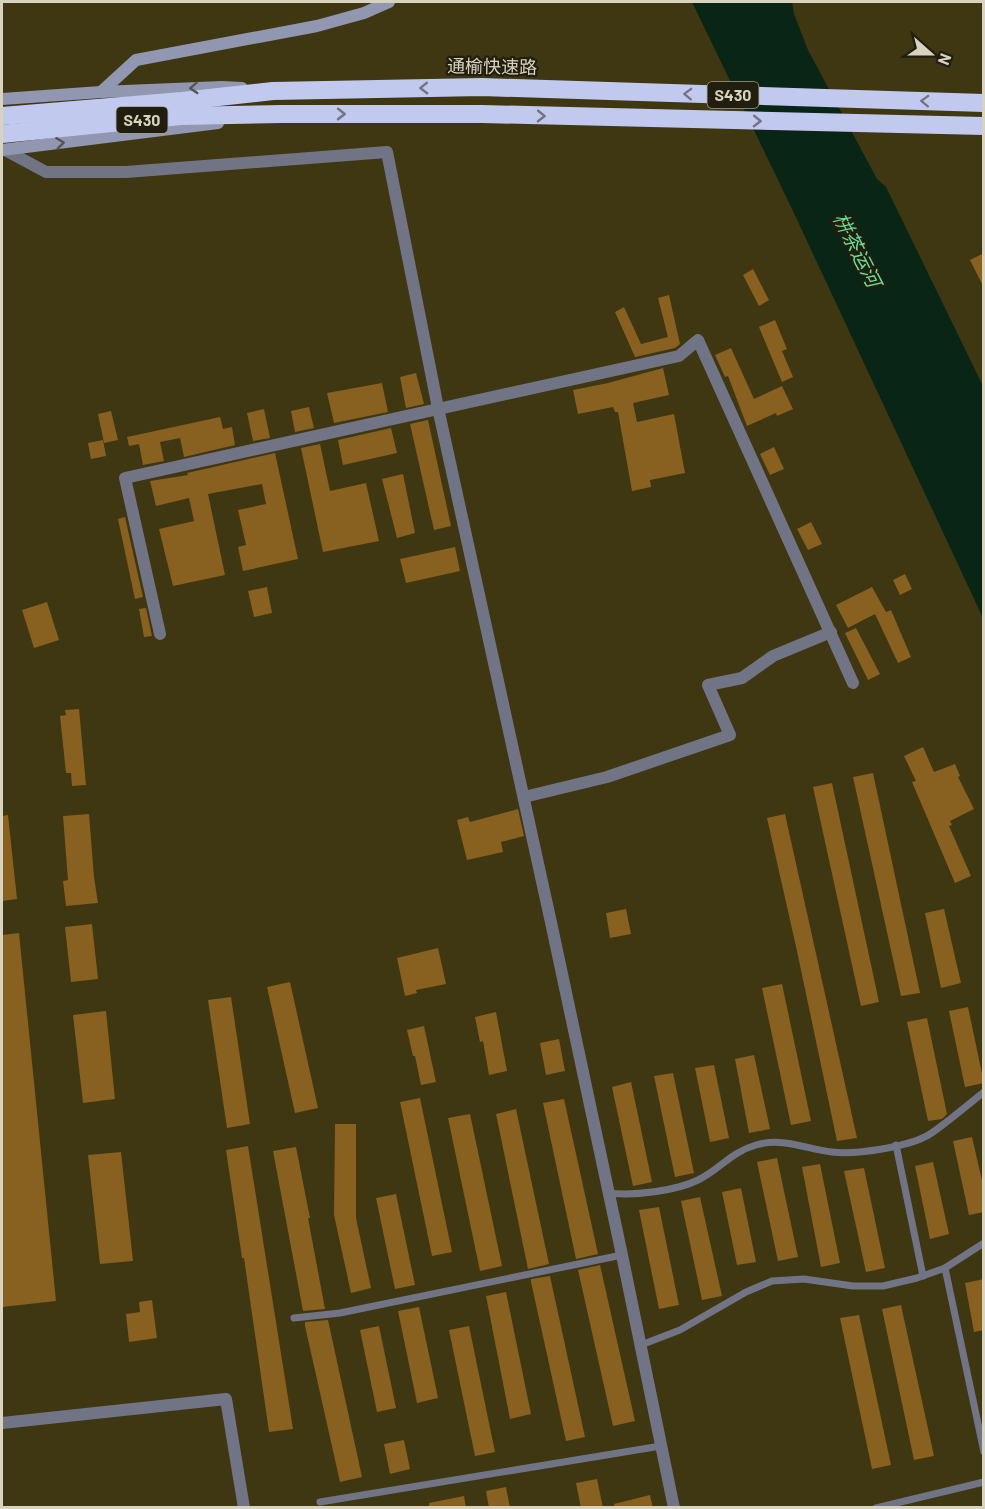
<svg xmlns="http://www.w3.org/2000/svg" width="985" height="1509" viewBox="0 0 985 1509" font-family="Barlow,'Noto Sans SC',sans-serif">
  <style>
    .water { fill: #092515 }
    .building { fill: #886020 }
    .lines { fill: none; stroke-linecap: round; stroke-linejoin: round }
    .lane { stroke: #717484; stroke-width: 7 }
    .street { stroke: #717484; stroke-width: 12 }
    .secondary { stroke: #9197b0; stroke-width: 12 }
    .highway { stroke: #c1c9ef; stroke-width: 18 }
    .oneway { stroke: #545457 }
    .oneway2 { stroke: #72747f }
    .labels { text-anchor: middle; stroke-width: 4.5; stroke-linejoin: round; paint-order: stroke }
    .shield { fill: #221e0f; stroke: #a19d8a; stroke-width: 1.5 }
    .shield-label { font-size: 16px; font-weight: bold; fill: #d8d3bf }
    .street-label { font-size: 18px; fill: #d8d3bf; stroke: #221e0f }
    .water-label { font-size: 20px; font-style: italic; fill: #67de98; stroke: #221e0f }
  </style>
  <rect width="100%" height="100%" fill="#3f3612"/>
  <!-- water -->
  <path class="water" d="M692,2H792L794,14L808,50L877,179L886,187L983,386V618L793,211Z"/>
  <!-- building -->
  <g class="building">
    <path d="M984,253V288L970,260Z"/>
    <path d="M753,269L769,300L759,306L743,275Z"/>
    <path d="M669,295L680,344L675,348L635,357L615,312L624,307L641,344L668,337L658,298Z"/>
    <path d="M775,320L787,349L782,351L793,377L782,382L759,327Z"/>
    <path d="M731,348L754,399L782,386L793,409L777,416L776,413L747,426L728,376L725,377L715,355Z"/>
    <path d="M663,368L669,395L633,403L637,422L674,414L685,473L650,480L651,487L632,491L618,412H615L613,407L578,414L573,390L608,383Z"/>
    <path d="M416,373L424,404L406,408L400,377Z"/>
    <path d="M382,383L388,412L334,423L327,393Z"/>
    <path d="M309,407L314,428L295,432L291,411Z"/>
    <path d="M264,409L270,438L253,441L247,413Z"/>
    <path d="M111,411L118,440L104,443L98,414Z"/>
    <path d="M220,417L223,429L232,427L235,445L184,457L180,438L160,442L164,461L143,465L139,444L129,446L127,437Z"/>
    <path d="M428,420L451,526L434,530L410,424Z"/>
    <path d="M391,428L397,453L343,465L338,440Z"/>
    <path d="M103,440L106,456L91,459L88,443Z"/>
    <path d="M320,444L330,491L366,483L379,541L323,552L301,448Z"/>
    <path d="M774,447L784,469L770,475L760,454Z"/>
    <path d="M275,453L298,559L243,571L238,547L246,545L238,510L266,504L262,484L208,494L225,575L173,586L159,529L194,521L189,498L156,506L150,481L188,475L187,473Z"/>
    <path d="M403,474L415,533L397,538L382,479Z"/>
    <path d="M125,517L143,597L135,599L118,519Z"/>
    <path d="M811,522L822,544L808,550L797,529Z"/>
    <path d="M455,547L460,571L406,583L400,559Z"/>
    <path d="M905,574L912,589L900,595L893,580Z"/>
    <path d="M267,587L272,613L254,617L248,591Z"/>
    <path d="M872,587L886,612L891,610L911,657L898,663L875,614L848,628L836,605Z"/>
    <path d="M47,602L59,640L34,648L22,610Z"/>
    <path d="M146,608L152,636L144,637L139,609Z"/>
    <path d="M856,628L880,674L868,680L845,633Z"/>
    <path d="M79,709L86,785L72,786L71,773H66L60,716L66,715L65,710Z"/>
    <path d="M923,747L934,772L955,764L960,776L958,777L974,809L950,821L952,825L949,826L971,876L955,883L912,782L916,781L904,756Z"/>
    <path d="M873,773L920,993L901,996L853,777Z"/>
    <path d="M832,783L879,1002L861,1006L813,787Z"/>
    <path d="M518,809L524,836L501,842L503,852L467,860L457,820L468,817L470,822Z"/>
    <path d="M89,814L94,877L98,903L66,906L63,881L68,880L63,816Z"/>
    <path d="M785,814L857,1138L837,1141L797,951L767,818Z"/>
    <path d="M8,815L17,899L2,901V816Z"/>
    <path d="M626,909L631,934L610,938L606,913Z"/>
    <path d="M944,909L961,983L941,988L925,913Z"/>
    <path d="M92,924L98,979L71,982L65,927Z"/>
    <path d="M19,933L56,1301L2,1307V935Z"/>
    <path d="M438,948L446,984L416,990L417,993L405,996L397,958Z"/>
    <path d="M290,982L318,1108L295,1113L267,987Z"/>
    <path d="M782,984L811,1121L791,1125L762,988Z"/>
    <path d="M231,997L250,1124L227,1128L208,1000Z"/>
    <path d="M968,1007L984,1083L965,1087L949,1011Z"/>
    <path d="M106,1011L115,1099L83,1103L73,1015Z"/>
    <path d="M496,1012L507,1071L489,1075L483,1041L480,1042L475,1017Z"/>
    <path d="M927,1018L947,1114L942,1119L928,1121L907,1022Z"/>
    <path d="M424,1026L436,1082L421,1085L415,1056H413L407,1030Z"/>
    <path d="M559,1039L565,1071L546,1075L540,1043Z"/>
    <path d="M754,1055L770,1129L749,1133L735,1059Z"/>
    <path d="M714,1065L729,1138L710,1142L695,1068Z"/>
    <path d="M673,1073L694,1173L675,1177L654,1076Z"/>
    <path d="M631,1082L652,1182L633,1186L612,1087Z"/>
    <path d="M420,1098L452,1252L432,1256L400,1102Z"/>
    <path d="M564,1099L598,1254L576,1259L543,1103Z"/>
    <path d="M516,1109L549,1264L528,1269L496,1114Z"/>
    <path d="M470,1114L502,1266L480,1271L448,1118Z"/>
    <path d="M335,1124H356V1218L371,1288L351,1293L334,1215Z"/>
    <path d="M972,1137L984,1189V1212L969,1215L953,1141Z"/>
    <path d="M248,1146L293,1429L269,1432L244,1258H242L226,1150Z"/>
    <path d="M296,1147L310,1218H308L325,1309L303,1311L273,1151Z"/>
    <path d="M121,1152L133,1261L100,1264L88,1155Z"/>
    <path d="M777,1158L798,1257L778,1261L757,1162Z"/>
    <path d="M933,1162L949,1234L930,1239L915,1166Z"/>
    <path d="M820,1164L840,1263L821,1267L802,1167Z"/>
    <path d="M864,1168L885,1268L866,1272L844,1171Z"/>
    <path d="M741,1188L756,1262L737,1265L722,1192Z"/>
    <path d="M396,1194L415,1285L395,1289L376,1198Z"/>
    <path d="M700,1197L722,1296L702,1300L681,1201Z"/>
    <path d="M659,1207L679,1305L659,1309L639,1210Z"/>
    <path d="M600,1265L635,1421L613,1426L578,1270Z"/>
    <path d="M550,1276L585,1437L566,1441L531,1282V1279Z"/>
    <path d="M984,1279V1330L974,1332L965,1283Z"/>
    <path d="M506,1292L531,1414L510,1419L486,1296Z"/>
    <path d="M152,1300L157,1338L129,1342L126,1314L140,1312L139,1302Z"/>
    <path d="M901,1305L934,1456L914,1460L882,1309Z"/>
    <path d="M419,1307L438,1398L417,1403L398,1311Z"/>
    <path d="M859,1315L891,1465L872,1469L840,1318Z"/>
    <path d="M328,1320L362,1477L340,1482L305,1326V1322Z"/>
    <path d="M379,1326L396,1408L377,1412L360,1330Z"/>
    <path d="M469,1326L495,1452L475,1456L449,1330Z"/>
    <path d="M404,1440L410,1469L390,1474L384,1444Z"/>
    <path d="M597,1479L603,1508H581L576,1483Z"/>
    <path d="M506,1487L510,1508H489L486,1491Z"/>
    <path d="M650,1495L653,1508H615L614,1504Z"/>
    <path d="M464,1496L466,1508H429V1503Z"/>
  </g>
  <g class="lines">
    <!-- lane -->
    <g class="lane">
      <path d="M896,1145L923,1276"/>
      <path d="M609,1193C634,1196 676,1191 698,1180C719,1170 731,1152 756,1145C783,1137 806,1149 832,1152C855,1155 910,1147 930,1134C948,1122 966,1106 984,1092"/>
      <path d="M945,1268L984,1452"/>
      <path d="M294,1318L340,1313L622,1255"/>
      <path d="M641,1345L680,1330L746,1292L772,1281L804,1279L853,1286H883L917,1278L945,1268L984,1243"/>
      <path d="M320,1502L661,1446"/>
      <path d="M876,1508L984,1482"/>
    </g>
    <!-- street -->
    <g class="street">
      <path d="M5,150L46,172H126L387,152L438,408L552,927L622,1255L674,1508"/>
      <path d="M160,634L125,478L679,356L698,340L853,683"/>
      <path d="M524,797L607,777L730,735L708,685L742,678L773,656L831,632"/>
      <path d="M2,1423L226,1399L244,1508"/>
    </g>
    <!-- secondary -->
    <g class="secondary">
      <path d="M101,92L136,60L317,26L364,13L389,2"/>
      <path d="M2,99L101,92L222,87L242,88"/>
      <path d="M2,150L218,123"/>
    </g>
    <!-- highway -->
    <g class="highway">
      <path d="M2,116L182,101L273,91L482,87L984,103"/>
      <path d="M2,134L181,116L282,114H482L984,126"/>
    </g>
  </g>
  <!-- one-way arrows -->
  <defs><path id="oneway-chevron" d="M-2-3.5L2.5 0L-2 3.5" fill="none" stroke-width="1.6" stroke-linecap="round" stroke-linejoin="round" transform="scale(1.5)"/></defs>
  <g class="oneway">
    <use href="#oneway-chevron" transform="translate(194 88) rotate(177)"/>
    <use href="#oneway-chevron" transform="translate(60 143) rotate(-7)"/>
  </g>
  <g class="oneway2">
    <use href="#oneway-chevron" transform="translate(424 88) rotate(179)"/>
    <use href="#oneway-chevron" transform="translate(688 94) rotate(-178)"/>
    <use href="#oneway-chevron" transform="translate(925 101) rotate(-178)"/>
    <use href="#oneway-chevron" transform="translate(341 114)"/>
    <use href="#oneway-chevron" transform="translate(541 116) rotate(1)"/>
    <use href="#oneway-chevron" transform="translate(757 121) rotate(1)"/>
  </g>
  <g class="labels">
    <!-- shield labels -->
    <g class="shield">
      <rect x="707.5" y="82" width="51" height="26" rx="4.5"/>
      <rect x="116.5" y="107" width="51" height="26" rx="4.5"/>
    </g>
    <g class="shield-label">
      <text x="733" y="101">S430</text>
      <text x="142" y="126">S430</text>
    </g>
    <!-- street labels -->
    <g class="street-label">
      <text transform="translate(492 67) rotate(1)" y="6">通榆快速路</text>
    </g>
    <!-- water labels -->
    <g class="water-label">
      <text transform="translate(857 250) rotate(63)" y="7">栟茶运河</text>
    </g>
  </g>
  <!-- border -->
  <rect width="985" height="1509" fill="none" stroke="#d8d3bf" stroke-width="6"/>
  <!-- north arrow -->
  <g transform="translate(931 54) rotate(111)" stroke="#221e0f" stroke-width="4.5" paint-order="stroke">
  <path d="M0-4.5L10 22L0 15L-10 22Z" fill="#d8d3bf"/>
  <text y="-9" font-size="16" font-weight="bold" text-anchor="middle" fill="#d8d3bf">N</text>
  </g>
</svg>
